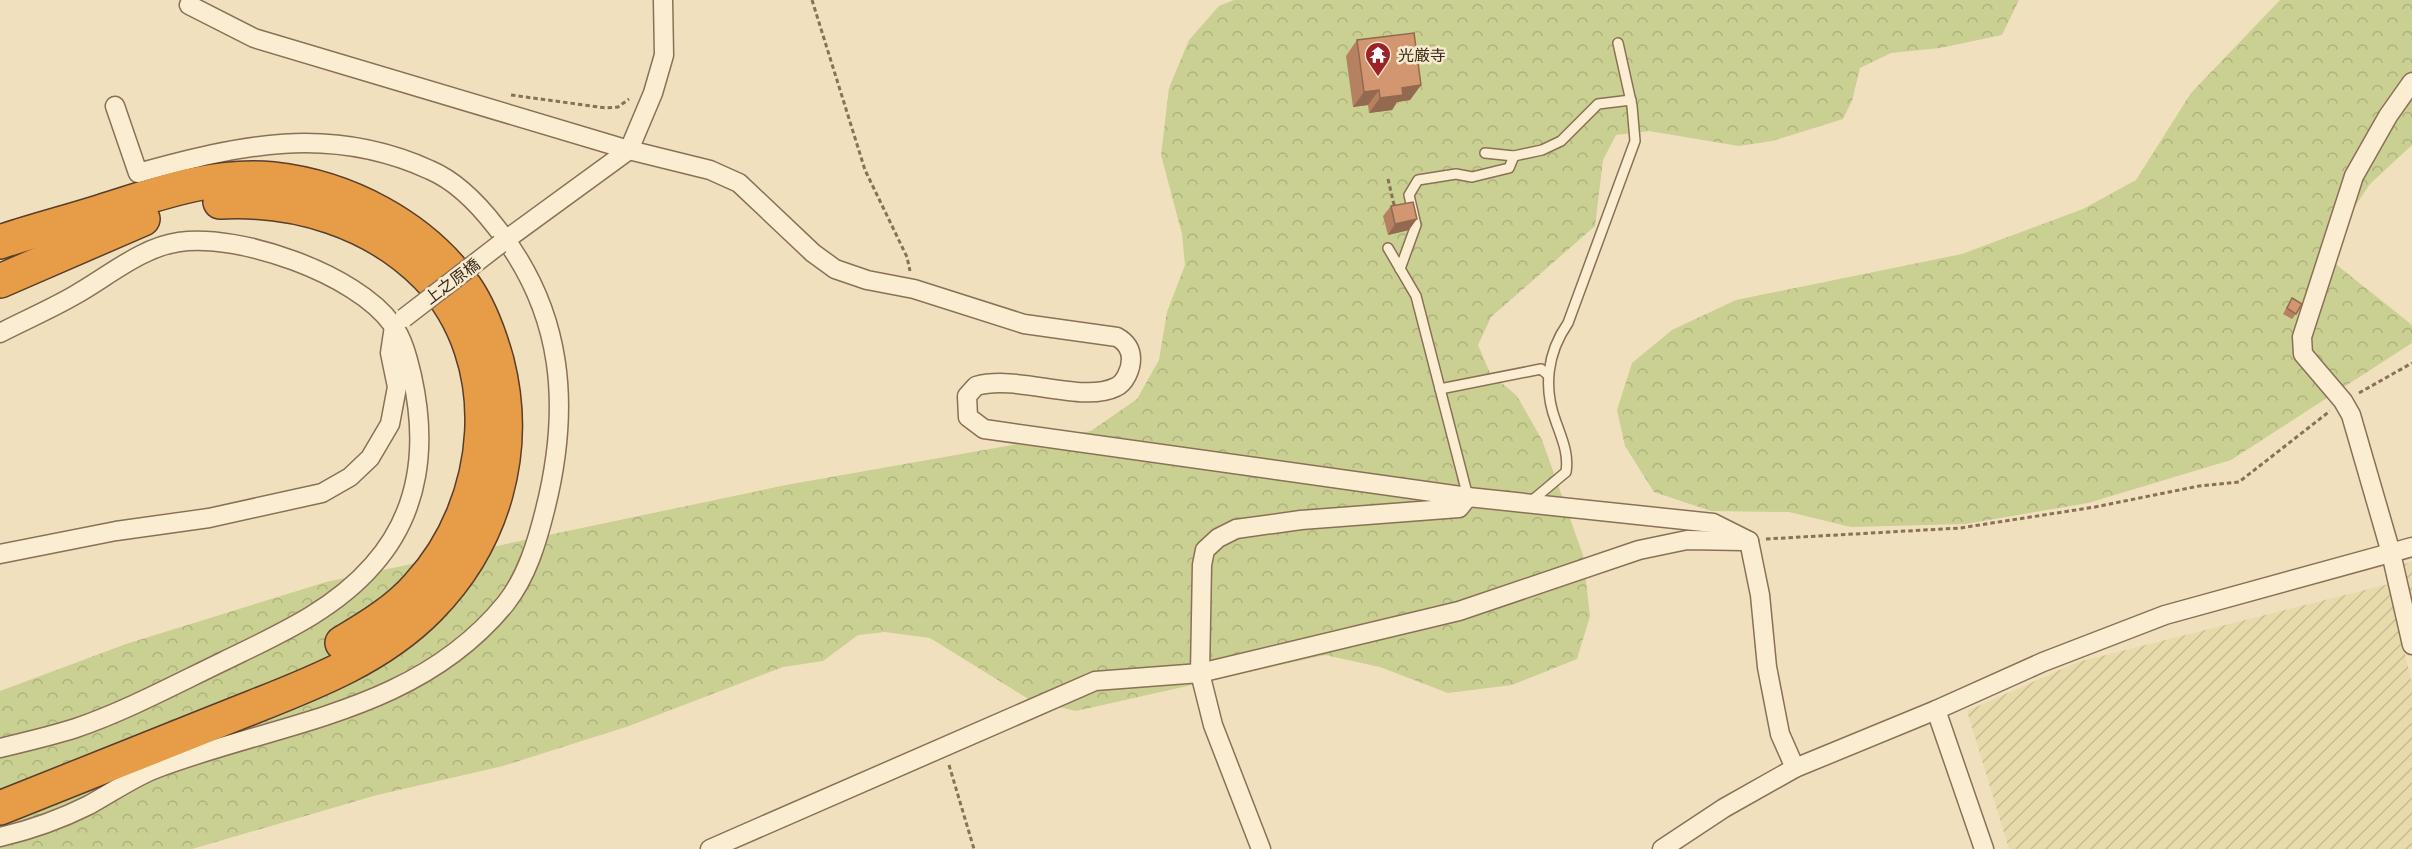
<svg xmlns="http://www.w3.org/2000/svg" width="2412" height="849" viewBox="0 0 2412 849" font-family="Georgia,'Noto Sans JP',serif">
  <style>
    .farmland { fill: url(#farmland-furrows) }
    .forest { fill: url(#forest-crowns) }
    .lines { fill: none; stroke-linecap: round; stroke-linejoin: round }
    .lane-casing { stroke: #8a7056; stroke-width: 12 }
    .street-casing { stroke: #8a7056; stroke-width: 21 }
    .highway-casing { stroke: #583e2b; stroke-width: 36 }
    .path { stroke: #8a7056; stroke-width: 3; stroke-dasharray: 4.5 3; stroke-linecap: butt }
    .lane { stroke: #fbedd2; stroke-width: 9 }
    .street { stroke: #fbedd2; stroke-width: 18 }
    .highway { stroke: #e79c48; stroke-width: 33 }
    .street-bridge-casing { stroke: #8a7056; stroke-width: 21; stroke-linecap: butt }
    .street-bridge { stroke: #fbedd2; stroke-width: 18 }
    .wall { fill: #b58161 }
    .shaded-wall { fill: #93694f }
    .building { fill: #d29671; stroke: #93694f; stroke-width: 1.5 }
    .labels { text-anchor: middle; stroke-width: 5; stroke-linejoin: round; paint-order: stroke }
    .poi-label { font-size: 16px; fill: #39291b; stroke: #f8eace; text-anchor: start }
    .street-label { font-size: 16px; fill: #39291b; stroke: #f8eace }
  </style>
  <defs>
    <pattern id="farmland-furrows" width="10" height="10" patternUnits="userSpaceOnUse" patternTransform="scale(1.5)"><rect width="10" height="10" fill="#e7dbab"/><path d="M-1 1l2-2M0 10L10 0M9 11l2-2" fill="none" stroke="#c7bc93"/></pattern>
    <pattern id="forest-crowns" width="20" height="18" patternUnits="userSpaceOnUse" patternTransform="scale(1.5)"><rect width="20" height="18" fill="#cacf92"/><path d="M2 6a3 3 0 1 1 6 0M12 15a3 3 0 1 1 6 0" fill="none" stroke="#aeb27d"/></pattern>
  </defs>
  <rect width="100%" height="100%" fill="#f1e0be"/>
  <!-- farmland -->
  <g class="farmland">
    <path d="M2412,562V599L2404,564Z"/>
    <path d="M2389,584L2412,684V849H2009L1967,711L2078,662Z"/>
  </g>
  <!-- forest -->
  <g class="forest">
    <path d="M1234,0H2019L2002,35L1940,48L1891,53L1860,68L1852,101L1843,119L1772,141L1739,146L1649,131L1616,135L1603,160L1595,226L1491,317L1478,345L1490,373L1517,396L1542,440L1583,555L1590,616L1577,659L1512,685L1448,693L1380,667L1325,655L1076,711L1030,700L930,638L885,632L858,635L823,661L783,667L629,726L503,766L377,795L192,849H0V691L126,644L326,582L786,485L1091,431L1137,399L1159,360L1167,312L1185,265L1182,234L1161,155L1169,88L1189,40L1219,6Z"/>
    <path d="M2280,0H2412V145L2370,184L2323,254L2412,325V343L2231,460L2088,503L1965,524L1851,527L1789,512L1711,511L1654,492L1625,446L1617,410L1632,363L1672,330L1736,300L1962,254L2083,209L2136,180L2191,93Z"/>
  </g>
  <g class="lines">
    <defs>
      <g id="lane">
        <path d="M1485,153L1514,156L1542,150L1561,141L1598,104L1631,100"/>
        <path d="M1388,248L1416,296L1468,497"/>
        <path d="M1400,269L1416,225L1409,195L1418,180L1456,174L1472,177L1509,168L1514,156"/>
        <path d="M1440,389L1541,369L1548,375"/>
        <path d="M1529,503L1566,472C1569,454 1562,439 1556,422C1543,388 1547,353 1568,323L1635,141L1632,106L1618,43"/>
      </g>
      <g id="street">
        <path d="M189,5L254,38L629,150L710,170L739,183L813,253L835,269L867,280L914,289L1024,324L1117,337C1126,342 1131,349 1131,359C1131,369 1125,383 1116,387C1082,404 1018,374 976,386L967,396L968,417L984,429L1468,497L1713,523L1749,541"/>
        <path d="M2412,82L2388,116L2354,176L2302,337L2303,354L2343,401L2351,415L2391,553L2412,645"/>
        <path d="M500,244L629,150L653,93L664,55L663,0"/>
        <path d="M0,333C25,320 51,309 75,295C107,277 142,247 179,242C239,233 356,274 392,324C403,338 408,359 412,376C427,443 421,511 373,565C333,611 277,635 224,661C176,684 126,711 76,728C51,736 25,742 0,748"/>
        <path d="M1749,541L1760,595L1767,667L1780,734L1795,768"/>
        <path d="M0,554L116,531L209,518L322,493L350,477L370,458L390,424L397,387L390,353L394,326"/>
        <path d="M1936,710L1984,849"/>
        <path d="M0,837C30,830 61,819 89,805C111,793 132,778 155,769C278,722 417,713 506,603C527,576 537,542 545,510C571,407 564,312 496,227C479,205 456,181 430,170C329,124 239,145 138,173L115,106"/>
        <path d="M710,849L1095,681L1200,673L1459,611L1639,550L1687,540L1743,541"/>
        <path d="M1261,849L1213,725L1200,673L1202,565L1205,550L1218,538L1236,529L1301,520L1459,508L1468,497"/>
        <path d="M1662,849L1724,808L1795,768L1936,710L2043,662L2165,615L2412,547"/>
      </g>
      <g id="highway">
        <path d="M220,202C295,198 373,221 427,276C509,361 494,504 418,586C397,610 369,627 342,643"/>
        <path d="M0,242C32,231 64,223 96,213C154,195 211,173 273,179C347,187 422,226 466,288C481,310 490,336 497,361C520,451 494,542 429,608C372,666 291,691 218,721C145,750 73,779 0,808"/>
        <path d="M0,281L143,219"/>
      </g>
    </defs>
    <!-- lane casing -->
    <use href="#lane" class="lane-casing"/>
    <!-- street casing -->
    <use href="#street" class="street-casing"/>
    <!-- highway casing -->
    <use href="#highway" class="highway-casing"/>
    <!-- path -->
    <g class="path">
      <path d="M812,0L865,170L907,257L910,271"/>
      <path d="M511,95L606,108L618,107L629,99"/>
      <path d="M1388,179L1395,209"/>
      <path d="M2359,393L2412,363"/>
      <path d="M1766,539L1960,528L2095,507L2199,486L2239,482L2330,411"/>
      <path d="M949,765L974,849"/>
    </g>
    <!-- lane -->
    <use href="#lane" class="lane"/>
    <!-- street -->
    <use href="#street" class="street"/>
    <!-- highway -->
    <use href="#highway" class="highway"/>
    <defs>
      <path id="street-bridge" d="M404,318L500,244"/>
    </defs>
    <!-- street-bridge casing -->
    <use href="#street-bridge" class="street-bridge-casing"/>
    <!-- street-bridge -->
    <use href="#street-bridge" class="street-bridge"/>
  </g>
  <!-- wall -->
  <g class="wall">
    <path d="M1357,40L1421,85L1410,100L1397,102L1392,110L1369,113L1368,105L1353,107L1346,56Z"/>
    <path d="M1391,206L1409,230L1388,235L1383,216Z"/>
    <path d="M2292,298L2296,314L2292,319L2283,314Z"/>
  </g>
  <!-- shaded-wall -->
  <g class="shaded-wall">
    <path d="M1421,85L1410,100L1397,102L1392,110L1369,113L1380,98L1402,88Z"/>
    <path d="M1379,90L1368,105L1353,107L1364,92Z"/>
    <path d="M1417,219L1409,230L1388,235L1395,224Z"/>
  </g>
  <!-- building -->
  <g class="building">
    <path d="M1414,33L1421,85L1402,88L1403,95L1380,98L1379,90L1364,92L1357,40Z"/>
    <path d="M1413,202L1417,219L1395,224L1391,206Z"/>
    <path d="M2292,298L2302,304L2296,314L2287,308Z"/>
  </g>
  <!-- icons -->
  <defs>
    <symbol id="temple-pin" viewBox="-11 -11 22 30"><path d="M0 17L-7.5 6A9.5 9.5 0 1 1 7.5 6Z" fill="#9d2227" stroke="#f8eace"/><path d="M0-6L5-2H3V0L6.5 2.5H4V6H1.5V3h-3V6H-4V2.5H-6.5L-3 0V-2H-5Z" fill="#fff"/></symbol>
  </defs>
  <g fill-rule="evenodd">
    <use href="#temple-pin" x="1363" y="40" width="30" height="40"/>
  </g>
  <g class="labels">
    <!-- poi labels -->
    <g class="poi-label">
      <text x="1398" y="61">光厳寺</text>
    </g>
    <!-- street labels -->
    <g class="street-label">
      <text transform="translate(452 281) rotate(-37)" y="6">上之原橋</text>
    </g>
  </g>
</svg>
